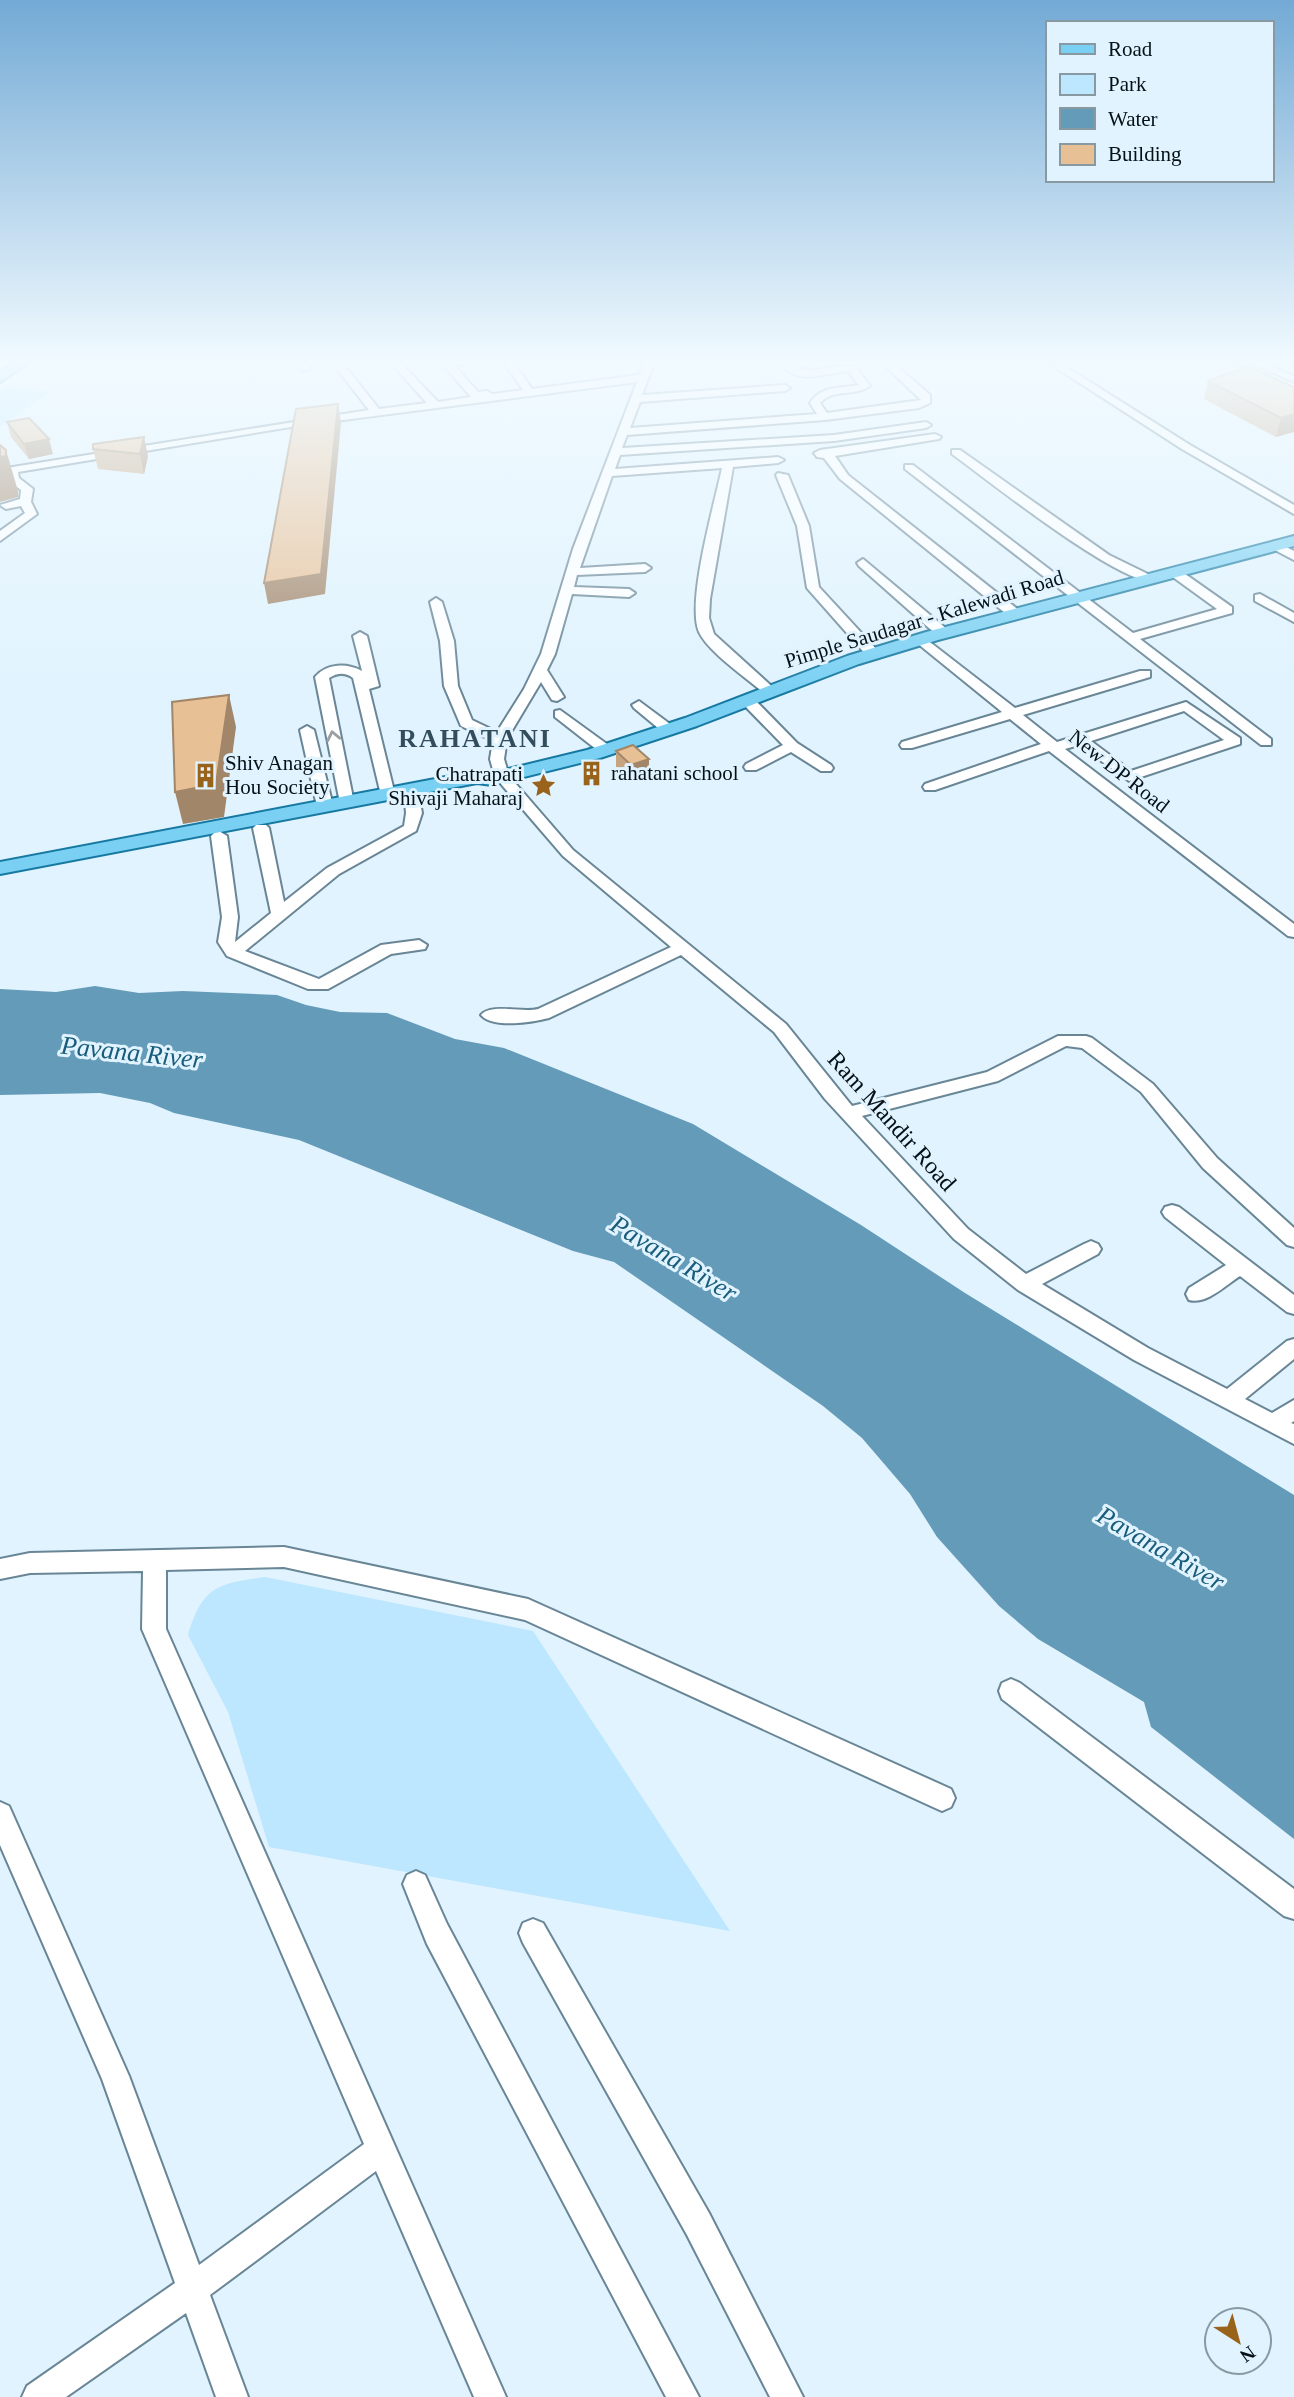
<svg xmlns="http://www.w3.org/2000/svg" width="1294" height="2397" viewBox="0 0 1294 2397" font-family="'Times New Roman',serif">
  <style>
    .green { fill: #bde7fe }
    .water { fill: #649bb8 }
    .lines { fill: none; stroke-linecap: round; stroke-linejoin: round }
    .minor-casing { stroke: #698696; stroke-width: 4 }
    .major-casing { stroke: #1779a1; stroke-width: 4 }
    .minor { fill: #fff; fill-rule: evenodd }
    .major { fill: #79d0f3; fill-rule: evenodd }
    .wall { fill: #c8a581 }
    .shaded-wall { fill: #a28669 }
    .building { fill: #e8c096; stroke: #a28669; stroke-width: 2 }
    .oneway { stroke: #9ba0a2 }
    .labels { text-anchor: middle; stroke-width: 6; stroke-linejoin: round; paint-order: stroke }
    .far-street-label { font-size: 21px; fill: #061117; stroke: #e0f3fe }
    .far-poi-label { font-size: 21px; fill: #061117; stroke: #e0f3fe; text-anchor: start }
    .street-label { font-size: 24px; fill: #061117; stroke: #e0f3fe }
    .far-district-label { font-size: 26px; font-weight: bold; letter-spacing: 2px; fill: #324d5c; stroke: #e0f3fe }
    .water-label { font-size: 26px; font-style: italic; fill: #195d7b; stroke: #e0f3fe }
  </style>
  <rect width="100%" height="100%" fill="#e0f3fe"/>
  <!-- green -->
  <g class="green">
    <path d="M8,385L52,391L0,427V390Z"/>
    <path d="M265,1577L533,1631L730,1931L269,1847L228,1712L188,1635C203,1586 217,1584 265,1577Z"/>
  </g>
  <!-- water -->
  <path class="water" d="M95,986L139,993L183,991L277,995L306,1005L340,1012L387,1013L455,1039L504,1048L693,1124L861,1225L965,1293L1294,1495V1839L1151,1727L1144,1702L1038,1639L999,1606L937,1537L910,1494L862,1438L823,1406L614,1262L573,1251L299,1140L174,1113L150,1103L100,1093L0,1095V989L56,992Z"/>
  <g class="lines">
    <defs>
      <g id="minor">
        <path d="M292,360H302L311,369L302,371Z"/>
        <path d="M330,360H340L379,409L427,403L388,360H398L438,402L471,397L439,360H477L476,362L454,365L478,392L487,391L492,394L523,390L502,360H512L532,389L639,375L645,360H655L642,395L785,385L790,388L785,391L640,402L630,428L817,414L810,403C822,385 839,389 859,385L848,371C822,373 797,388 778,360H788C809,380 829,363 855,366L870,386C855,397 833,388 820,403L827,413L921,400L879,360H890L930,395V403L919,408L825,420L627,435L622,448L834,435L926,422L931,425L926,428L834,441L620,455L615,469L778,457L784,460L778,463L733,467L710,599L709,618L714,634L777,691L775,694H765C747,678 709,653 699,632C686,602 715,502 722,468L612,476L580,568L645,564L651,568L645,572L577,575L574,587L629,589L635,593L629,597L572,594L555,654L547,670L564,697L557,701L552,700L541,682L507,739L504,759L509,776L573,850L786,1024L852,1106L987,1072L1058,1036H1086L1092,1038L1153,1084L1217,1158L1294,1228V1247L1287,1245L1203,1168L1141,1092L1082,1048L1066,1046L998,1081L862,1116L968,1229L1026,1274L1084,1244L1091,1241L1098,1244L1101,1249L1098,1254L1042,1284L1148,1348L1227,1389L1287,1341L1294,1339V1359L1245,1399L1272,1413L1294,1400V1421L1291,1423L1294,1424V1444L1134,1360L1018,1290L954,1239L825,1099L774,1032L681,955L549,1018C533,1022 493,1029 481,1015C491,1003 522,1013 538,1009L671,947L563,856L495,777L490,759L493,741L461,726L444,686L440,641L430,602L436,598L442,602L454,641L458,686L472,720L497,732L524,689L541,654L573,549L637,382L297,426L18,472L19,478L33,489L31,502L37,514L0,541V531L25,513L21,506L6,509L0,505L20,499L21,490L9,481L7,474L0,475V469L369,410Z"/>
        <path d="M1044,360H1055L1190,445L1294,505V514L1182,449Z"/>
        <path d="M1226,360H1238L1294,384V391Z"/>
        <path d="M1264,360H1277L1294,367V374Z"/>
        <path d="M935,434L941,437L939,439L835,456L848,475L1020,611V617H1010L840,479L824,458L817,457L814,453L820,450Z"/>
        <path d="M952,450H960L1109,555L1156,578L1154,581C1121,586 985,478 952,454Z"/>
        <path d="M905,465H913L1133,633L1217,609L1170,575V569H1178L1232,607V613L1140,639L1271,739V745H1261L905,469Z"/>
        <path d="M778,473L788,475L809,526L819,587L878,651V657H868L807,588L797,526L776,475Z"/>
        <path d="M1275,541L1294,551V560L1271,548L1269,545Z"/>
        <path d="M863,559L948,630V636H938L859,566L857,563Z"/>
        <path d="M1260,594L1294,613V622L1255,601V595Z"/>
        <path d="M360,632L367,636L379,686L369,689L395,795L388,799L381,795L353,678C345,672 337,673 329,678L354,803L347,807L340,803L315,677C327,663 347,663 362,671L353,636Z"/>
        <path d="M922,636L1015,708L1140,671H1150V677L1023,715L1057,742L1186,702L1240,738V744L1129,781L1079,745L1065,749L1294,924V937L1288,936L1049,751L935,790H925L923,787L925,784L1041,744L1010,719L912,748H902L900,745L902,742L1002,712L917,643V637ZM1184,711L1224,740L1131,771L1091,741Z"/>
        <path d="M747,696L752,697L797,743L831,765L833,768L831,771H821L791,752L756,770H746L744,767L746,764L783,745L742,703L740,700Z"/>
        <path d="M639,701L674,727V733H664L634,708L632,705Z"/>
        <path d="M560,710L611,747L613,750L611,753H601L555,717V711Z"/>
        <path d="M307,726L314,730L333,806L325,811L317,806L300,730Z"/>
        <path d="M411,787L418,791L422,813L416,831L339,874L245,951L319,979L381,945L419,940L427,945L425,949L391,954L328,989H308L227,956L218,942L222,917L211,836L214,833L219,831L227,836L238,917L235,942L271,913L253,828L256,825H266L269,828L284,902L327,868L404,826L406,813L404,791Z"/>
        <path d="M1172,1205L1179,1207L1294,1295V1314L1287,1312L1240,1276C1226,1285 1206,1305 1189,1300L1186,1294L1189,1288L1226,1265L1165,1217L1162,1212L1165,1207Z"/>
        <path d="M284,1547L528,1599L951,1789L955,1798L951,1807L942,1811L933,1807L525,1620L284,1567L166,1570V1629L506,2397H474L376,2171L210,2295L248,2397H216L186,2313L66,2397H22L27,2386L175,2283L102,2079L0,1845V1802L9,1806L129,2076L199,2265L364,2144L142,1629L143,1571L30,1573L0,1579V1559L30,1553Z"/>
        <path d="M1011,1679L1020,1683L1294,1889V1919L1284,1916L1002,1699L999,1691L1002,1683Z"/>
        <path d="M416,1871L425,1875L447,1924L699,2397H666L427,1944L403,1884L407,1875Z"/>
        <path d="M533,1919L543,1923L709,2213L803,2397H770L687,2235L523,1943L519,1933L523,1923Z"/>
      </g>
      <g id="major">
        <path d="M19,360H33L0,382V372Z"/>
        <path d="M1294,536V546L938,640L859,664L697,726L600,758L492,785L477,783L0,874V862L477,771L492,773L587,750L685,718L847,656L926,632Z"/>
      </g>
    </defs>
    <!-- minor casing -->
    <use href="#minor" class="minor-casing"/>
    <!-- major casing -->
    <use href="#major" class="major-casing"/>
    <!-- minor -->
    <use href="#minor" class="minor"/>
    <!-- major -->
    <use href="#major" class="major"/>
  </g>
  <!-- wall -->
  <g class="wall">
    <path d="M1208,381L1294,387L1276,437L1204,399Z"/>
    <path d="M7,422L53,454L29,459L11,437Z"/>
    <path d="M93,444L148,456L144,474L98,469L93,449Z"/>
    <path d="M616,751L649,759V775L631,781L616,767Z"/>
  </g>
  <!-- shaded-wall -->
  <g class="shaded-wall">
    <path d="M338,404L341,423L325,594L268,604L264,583Z"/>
    <path d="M1294,414V432L1276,437L1281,418Z"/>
    <path d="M144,437L148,456L144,474L140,454Z"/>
    <path d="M49,439L53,454L29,459L24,444Z"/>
    <path d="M6,450L18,491V497L0,502V457Z"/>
    <path d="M229,695L236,727L224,817L183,824L175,792Z"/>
    <path d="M649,759V775L631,781V765Z"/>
  </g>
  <!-- building -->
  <g class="building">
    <path d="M1248,366L1294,387V414L1281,418L1208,381Z"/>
    <path d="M338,404L321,574L264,583L296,409Z"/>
    <path d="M29,418L49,439L24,444L7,422Z"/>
    <path d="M144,437L140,454L93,449V444Z"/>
    <path d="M0,445L6,450V456L0,457Z"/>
    <path d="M229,695L216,784L175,792L172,702Z"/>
    <path d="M633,745L649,759L631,765L616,751Z"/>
  </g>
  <!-- one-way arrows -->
  <defs><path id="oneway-chevron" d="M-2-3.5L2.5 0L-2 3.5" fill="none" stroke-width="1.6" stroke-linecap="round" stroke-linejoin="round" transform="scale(1.75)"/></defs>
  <use class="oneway" href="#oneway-chevron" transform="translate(333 736) rotate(-102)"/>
  <!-- sky -->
  <linearGradient id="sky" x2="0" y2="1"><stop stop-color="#73aad5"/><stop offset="0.52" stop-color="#f1faff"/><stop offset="1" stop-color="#f1faff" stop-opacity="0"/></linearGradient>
  <rect width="1294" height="695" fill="url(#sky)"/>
  <!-- icons -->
  <defs>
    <symbol id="building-bare" viewBox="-9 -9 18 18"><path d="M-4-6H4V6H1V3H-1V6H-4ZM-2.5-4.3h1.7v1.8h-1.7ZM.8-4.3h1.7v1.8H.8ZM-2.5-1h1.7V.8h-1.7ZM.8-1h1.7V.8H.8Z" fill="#99631b" stroke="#e0f3fe" stroke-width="2.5" paint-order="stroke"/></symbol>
    <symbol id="sight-bare" viewBox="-9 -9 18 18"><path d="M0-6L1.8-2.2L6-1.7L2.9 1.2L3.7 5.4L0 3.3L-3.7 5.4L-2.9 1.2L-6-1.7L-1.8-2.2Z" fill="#99631b" stroke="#e0f3fe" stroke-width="2.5" paint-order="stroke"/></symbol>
  </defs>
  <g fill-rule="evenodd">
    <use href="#building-bare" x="574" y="756" width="35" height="35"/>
    <use href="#building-bare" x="188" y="758" width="35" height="35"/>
    <use href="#sight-bare" x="526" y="768" width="35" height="35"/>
  </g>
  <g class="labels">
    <!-- far-street labels -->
    <g class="far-street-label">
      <text transform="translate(924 619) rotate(-17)" y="7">Pimple Saudagar - Kalewadi Road</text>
      <text transform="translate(1119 771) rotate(38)" y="7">New DP Road</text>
    </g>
    <!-- far-poi labels -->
    <g class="far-poi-label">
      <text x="225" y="770">Shiv Anagan<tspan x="225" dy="24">Hou Society</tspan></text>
      <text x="611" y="780">rahatani school</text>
      <text x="523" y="781" text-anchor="end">Chatrapati<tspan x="523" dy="24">Shivaji Maharaj</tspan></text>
    </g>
    <!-- street labels -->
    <g class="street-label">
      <text transform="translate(892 1121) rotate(48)" y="8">Ram Mandir Road</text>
    </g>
    <!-- far-district labels -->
    <g class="far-district-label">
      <text x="475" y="747">RAHATANI</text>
    </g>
    <!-- water labels -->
    <g class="water-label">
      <text transform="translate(132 1052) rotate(6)" y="9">Pavana River</text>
      <text transform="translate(674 1258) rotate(31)" y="9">Pavana River</text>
      <text transform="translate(1161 1548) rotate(30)" y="9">Pavana River</text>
    </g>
  </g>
  <!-- legend -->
  <rect x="1046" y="21" width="228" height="161" fill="#e0f3fe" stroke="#8999a2" stroke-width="2"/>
  <rect x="1060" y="44" width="35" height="10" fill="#79d0f3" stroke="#8999a2" stroke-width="2"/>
  <text x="1108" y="56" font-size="21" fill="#061117">Road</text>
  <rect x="1060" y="74" width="35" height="21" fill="#bde7fe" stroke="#8999a2" stroke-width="2"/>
  <text x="1108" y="91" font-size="21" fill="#061117">Park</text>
  <rect x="1060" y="108" width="35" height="21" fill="#649bb8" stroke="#8999a2" stroke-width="2"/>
  <text x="1108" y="126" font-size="21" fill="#061117">Water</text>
  <rect x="1060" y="144" width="35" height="21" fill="#e8c096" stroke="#8999a2" stroke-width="2"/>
  <text x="1108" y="161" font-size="21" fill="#061117">Building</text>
  <!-- north arrow -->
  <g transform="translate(1238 2341) rotate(144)"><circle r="33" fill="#e0f3fe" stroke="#8999a2" stroke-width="2"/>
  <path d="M0-5L12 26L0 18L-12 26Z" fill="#99631b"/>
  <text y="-10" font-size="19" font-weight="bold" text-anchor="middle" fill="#061117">N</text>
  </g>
</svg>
